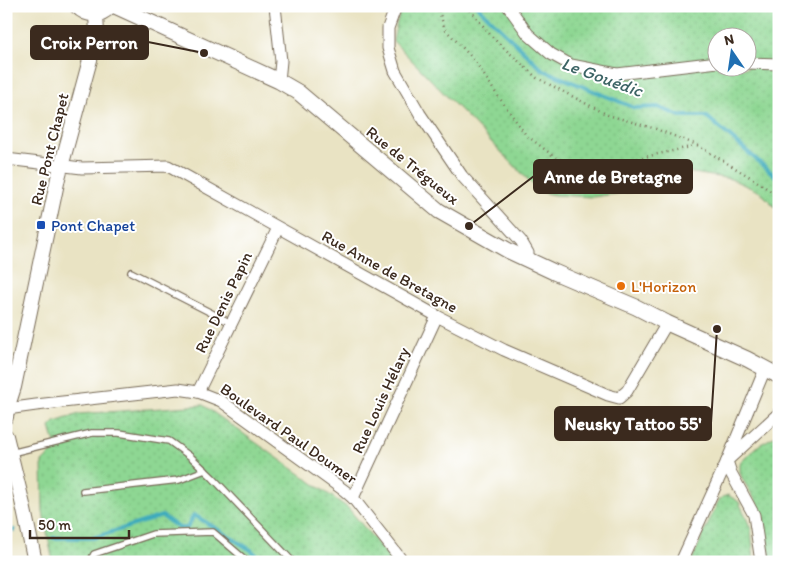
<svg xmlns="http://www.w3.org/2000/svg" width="785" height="568" viewBox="0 0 785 568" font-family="Itim,sans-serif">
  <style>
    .grass { fill: url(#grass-dots); stroke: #648058; fill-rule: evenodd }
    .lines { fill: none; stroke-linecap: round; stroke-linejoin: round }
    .stream { stroke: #3eabbc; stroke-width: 4 }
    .service-casing { stroke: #786b58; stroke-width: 8 }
    .minor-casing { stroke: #786b58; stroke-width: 13 }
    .tertiary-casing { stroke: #786b58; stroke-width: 16 }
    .secondary-casing { stroke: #786b58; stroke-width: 17 }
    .path { stroke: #786b58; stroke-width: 2.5; stroke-dasharray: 1 4; stroke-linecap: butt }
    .service { stroke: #fff; stroke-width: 5.5 }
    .minor { stroke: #fff; stroke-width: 11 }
    .tertiary { stroke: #fff; stroke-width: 14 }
    .secondary { stroke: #fff; stroke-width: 15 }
    .transit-dot { fill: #1a4fb4; stroke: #fff; stroke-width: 2 }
    .food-dot { fill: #e8710a; stroke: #fff; stroke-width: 2 }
    .labels { text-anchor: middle; stroke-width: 4; stroke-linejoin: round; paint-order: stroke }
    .street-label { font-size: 16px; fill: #3b2a1e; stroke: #fff }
    .transit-label { font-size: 16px; fill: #164399; stroke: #fff; text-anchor: start }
    .food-label { font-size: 16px; fill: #c56008; stroke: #fff; text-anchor: start }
    .water-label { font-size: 18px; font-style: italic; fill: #3c6465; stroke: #fff }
    .leader { fill: none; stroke: #3b2a1e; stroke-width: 2 }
    .callout-dot { fill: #3b2a1e; stroke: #fff; stroke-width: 2 }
    .callout { fill: #3b2a1e; stroke: #3b2a1e; stroke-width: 2 }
    .callout-label { font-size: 18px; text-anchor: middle; font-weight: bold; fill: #fff }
  </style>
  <defs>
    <pattern id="grass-dots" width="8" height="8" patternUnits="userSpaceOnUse" patternTransform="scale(1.25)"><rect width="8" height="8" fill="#8ed793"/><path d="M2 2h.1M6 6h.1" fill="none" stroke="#7bb97e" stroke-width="1.8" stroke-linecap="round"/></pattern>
  </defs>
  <rect width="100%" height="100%" fill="#fff"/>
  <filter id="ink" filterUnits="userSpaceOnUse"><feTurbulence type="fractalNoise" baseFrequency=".02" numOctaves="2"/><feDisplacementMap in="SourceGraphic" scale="10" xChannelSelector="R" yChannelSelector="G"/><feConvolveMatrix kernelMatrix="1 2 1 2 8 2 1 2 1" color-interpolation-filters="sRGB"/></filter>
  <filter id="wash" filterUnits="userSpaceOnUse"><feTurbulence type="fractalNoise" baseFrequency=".0096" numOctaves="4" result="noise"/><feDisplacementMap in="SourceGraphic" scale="20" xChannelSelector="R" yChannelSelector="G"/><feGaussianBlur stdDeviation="1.12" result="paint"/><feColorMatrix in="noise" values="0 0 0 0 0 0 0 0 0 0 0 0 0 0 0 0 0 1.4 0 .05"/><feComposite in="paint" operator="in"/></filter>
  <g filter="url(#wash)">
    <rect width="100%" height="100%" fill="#e9e3c3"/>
    <!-- grass -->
    <g class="grass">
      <path d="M403,6H779V211L760,192L731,179L687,172L637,191L593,197L554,195L540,192L393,41L397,22ZM718,38H748V68H718Z"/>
      <path d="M203,405L348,508L393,562H53L43,512L42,462L48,456L57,450L50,427L55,422L79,414Z"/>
      <path d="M779,434V562H771L762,511L743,480L740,473V463L759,445Z"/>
      <path d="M728,495L739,502L751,529L754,562H691L718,502L722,497Z"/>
    </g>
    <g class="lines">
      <!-- stream -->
      <g class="stream">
        <path d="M477,6L543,70L635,108L658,107L680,116H706L779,179"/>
        <path d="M6,529L14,530"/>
        <path d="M53,538H93L162,516L179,528H187L194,515L251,550L264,562"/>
      </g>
    </g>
  </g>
  <g filter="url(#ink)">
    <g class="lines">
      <defs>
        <g id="service">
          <path d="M131,272L231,323"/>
          <path d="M11,453L92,433H119L169,441L191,457L212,477L293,562"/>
          <path d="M83,491L179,480L205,470"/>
          <path d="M90,562L94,554L153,534L213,532L248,562"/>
        </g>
        <g id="minor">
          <path d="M275,6L281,61L279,81"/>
          <path d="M396,6L388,28V48L395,71L420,114L462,176L521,241L528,253L526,258"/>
          <path d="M508,6L528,34L551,54L571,65L617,74L718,62"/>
          <path d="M748,63L779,64"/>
          <path d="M6,159L82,168L168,166L437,316L504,350L608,395L619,398L627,391L667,323"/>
          <path d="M198,392L278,228"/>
          <path d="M7,409L36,405L178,389L198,392L221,401L345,491L353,498L403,562"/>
          <path d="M730,458L779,413"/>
          <path d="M727,461L731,473L754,515L761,562"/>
          <path d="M353,498L437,316"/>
          <path d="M681,562L727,461L765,369"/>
        </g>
        <g id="tertiary">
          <path d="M6,417L7,409L14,387L58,178L97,34L96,14"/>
          <path d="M6,436L23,505L35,562"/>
        </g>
        <g id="secondary">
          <path d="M77,6C87,16 100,17 110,6"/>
          <path d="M115,6L279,81L298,92L439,211L509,251L554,272L636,307L667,323L747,359L779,376"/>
        </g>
      </defs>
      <!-- service casing -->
      <use href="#service" class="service-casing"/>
      <!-- minor casing -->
      <use href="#minor" class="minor-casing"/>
      <!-- tertiary casing -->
      <use href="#tertiary" class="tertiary-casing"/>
      <!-- secondary casing -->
      <use href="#secondary" class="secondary-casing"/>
      <!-- path -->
      <g class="path">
        <path d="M437,6L445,29L475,61L493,89L526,135L556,158L589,169L695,146"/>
        <path d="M467,6L493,38L537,78L608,115L656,129L697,145L755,180L779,197"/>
        <path d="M6,560L7,562"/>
      </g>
      <!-- service -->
      <use href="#service" class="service"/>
      <!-- minor -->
      <use href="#minor" class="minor"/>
      <!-- tertiary -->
      <use href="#tertiary" class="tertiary"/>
      <!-- secondary -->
      <use href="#secondary" class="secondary"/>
    </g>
  </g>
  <!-- markers -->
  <rect class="transit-dot" x="36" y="220" width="10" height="10" rx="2.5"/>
  <circle class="food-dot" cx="621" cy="286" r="5"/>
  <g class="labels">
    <!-- street labels -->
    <g class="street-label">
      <text transform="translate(49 149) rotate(-76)" y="6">Rue Pont Chapet</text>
      <text transform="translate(413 165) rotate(39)" y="6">Rue de Trégueux</text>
      <text transform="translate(390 271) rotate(29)" y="6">Rue Anne de Bretagne</text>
      <text transform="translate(223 302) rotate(-64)" y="6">Rue Denis Papin</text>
      <text transform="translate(380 400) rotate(-65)" y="6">Rue Louis Hélary</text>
      <text transform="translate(289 433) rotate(35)" y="6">Boulevard Paul Doumer</text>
    </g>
    <!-- transit labels -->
    <g class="transit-label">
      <text x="51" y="231">Pont Chapet</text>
    </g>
    <!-- food labels -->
    <g class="food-label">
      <text x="631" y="292">L'Horizon</text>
    </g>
    <!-- water labels -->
    <g class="water-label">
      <text transform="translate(602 77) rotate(20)" y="6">Le Gouédic</text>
    </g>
  </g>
  <!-- callouts -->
  <path class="leader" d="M204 53L148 42M469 226L534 176M717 329L711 423"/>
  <g class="callout-dot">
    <circle cx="204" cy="53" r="5"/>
    <circle cx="469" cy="226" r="5"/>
    <circle cx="717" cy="329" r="5"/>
  </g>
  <g class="callout">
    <rect x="31" y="26" width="117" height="33" rx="5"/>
    <rect x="534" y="160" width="158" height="33" rx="5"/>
    <rect x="555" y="407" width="156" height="33" rx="5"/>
  </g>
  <g class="callout-label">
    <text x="89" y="49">Croix Perron</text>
    <text x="613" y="183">Anne de Bretagne</text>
    <text x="633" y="430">Neusky Tattoo 55'</text>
  </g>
  <!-- margin -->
  <rect width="785" height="568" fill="none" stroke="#fff" stroke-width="25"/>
  <!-- north arrow -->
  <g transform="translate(732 52) rotate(347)"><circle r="24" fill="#ffffff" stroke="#b1aaa5"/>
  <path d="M0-4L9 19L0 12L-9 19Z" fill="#1f6fb2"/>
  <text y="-8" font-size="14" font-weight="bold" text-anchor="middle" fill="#3b2a1e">N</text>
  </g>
  <!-- scale -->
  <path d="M30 530v8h99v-8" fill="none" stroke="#3b2a1e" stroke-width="2.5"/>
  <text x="38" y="530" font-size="15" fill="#3b2a1e" stroke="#ffffff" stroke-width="4" paint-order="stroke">50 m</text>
</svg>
